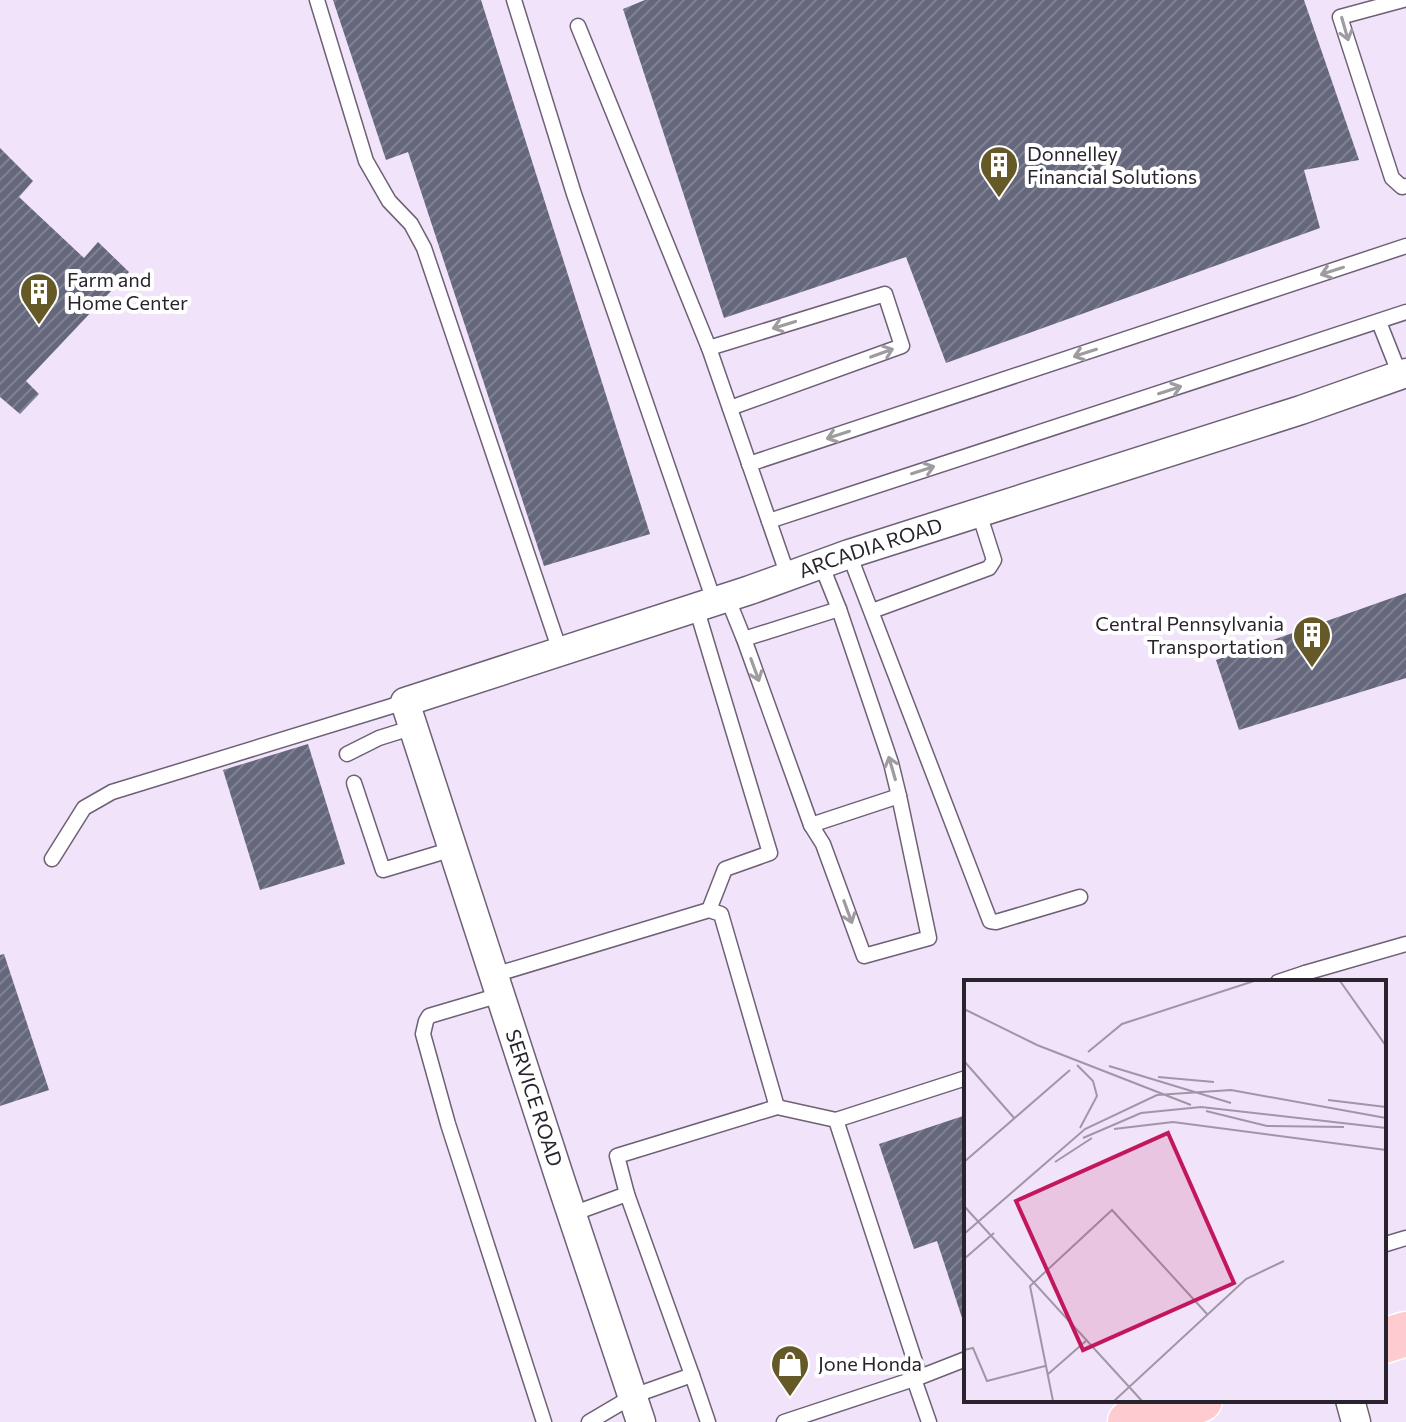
<svg xmlns="http://www.w3.org/2000/svg" width="1406" height="1422" viewBox="0 0 1406 1422" font-family="Commissioner,sans-serif">
  <style>
    .building { fill: url(#building-hatch) }
    .lines { fill: none; stroke-linecap: round; stroke-linejoin: round }
    .lane-casing { stroke: #6d6175; stroke-width: 17 }
    .street-casing { stroke: #6d6175; stroke-width: 31 }
    .primary-casing { stroke: #fff; stroke-width: 47 }
    .lane { stroke: #fff; stroke-width: 14 }
    .street { stroke: #fff; stroke-width: 28 }
    .primary { stroke: #fecbd1; stroke-width: 44 }
    .oneway { stroke: #9e9ca0 }
    .labels { text-anchor: middle; stroke-width: 8; stroke-linejoin: round; paint-order: stroke }
    .poi-label { font-size: 20px; fill: #28232c; stroke: #fff; text-anchor: start }
    .street-label { font-size: 20px; fill: #28232c; stroke: #fff }
    .inset-road { fill: none; stroke: #a196a8; stroke-width: 2 }
    .view { fill: #c2185b; fill-opacity: 0.15; stroke: #c2185b; stroke-width: 4 }
    .inset-edge { fill: none; stroke: #28232c; stroke-width: 4 }
  </style>
  <defs>
    <pattern id="building-hatch" width="6" height="6" patternUnits="userSpaceOnUse" patternTransform="scale(2)"><rect width="6" height="6" fill="#65677d"/><path d="M-1 1l2-2M0 6l6-6M5 7l2-2" fill="none" stroke="#808191"/></pattern>
  </defs>
  <rect width="100%" height="100%" fill="#f1e3fa"/>
  <!-- building -->
  <g class="building">
    <path d="M333,0H481L650,534L544,566L408,152L386,160Z"/>
    <path d="M645,0H1304L1359,160L1304,170L1320,228L946,363L906,257L724,318L623,9Z"/>
    <path d="M0,148L33,181L19,197L84,258L98,242L129,272L26,381L39,394L20,414L0,397Z"/>
    <path d="M1406,593V678L1239,730L1216,660Z"/>
    <path d="M308,744L345,864L260,890L223,770Z"/>
    <path d="M4,954L49,1090L0,1106V955Z"/>
    <path d="M966,1115V1317L962,1318L937,1241L914,1249L879,1144Z"/>
  </g>
  <g class="lines">
    <defs>
      <g id="lane">
        <path d="M317,0L366,161L389,201L411,224L424,248L560,651"/>
        <path d="M514,0L574,194L714,601"/>
        <path d="M1403,0L1340,17L1392,178L1402,187L1406,186"/>
        <path d="M578,26L709,348L788,576"/>
        <path d="M1379,322L1400,375"/>
        <path d="M709,348L885,294L902,346L730,408"/>
        <path d="M749,464L1406,246"/>
        <path d="M769,521L1406,312"/>
        <path d="M849,554L990,921L996,922L1080,897"/>
        <path d="M727,597L744,639L811,825L823,844L864,956L929,938L899,796L891,763L839,609L821,564"/>
        <path d="M696,607L770,853L725,869L709,910"/>
        <path d="M872,611L989,568L994,560L979,513"/>
        <path d="M744,639L839,609"/>
        <path d="M347,754L379,738L414,727"/>
        <path d="M354,783L383,870L453,849"/>
        <path d="M811,825L899,796"/>
        <path d="M52,859L84,808L112,792L405,702"/>
        <path d="M1305,973L1406,944"/>
        <path d="M494,975L709,910L721,914L777,1107"/>
        <path d="M1278,982L1305,973L1307,981"/>
        <path d="M500,995L429,1016L426,1021L423,1034L448,1124L544,1422"/>
        <path d="M836,1120L966,1078"/>
        <path d="M627,1194L617,1156L777,1107L836,1120L920,1377L784,1422"/>
        <path d="M572,1214L627,1194L692,1375L633,1396L589,1422"/>
        <path d="M1386,1244L1406,1238"/>
        <path d="M692,1375L708,1422"/>
        <path d="M920,1377L966,1359"/>
        <path d="M914,1379L929,1422"/>
      </g>
      <g id="street">
        <path d="M1350,1400L1356,1422"/>
        <path id="s1" d="M641,1422L561,1182L405,702L750,590L849,554L1301,410L1406,373"/>
      </g>
      <g id="primary">
        <path d="M1384,1341L1406,1334"/>
        <path d="M1130,1422L1200,1400"/>
      </g>
    </defs>
    <!-- lane casing -->
    <use href="#lane" class="lane-casing"/>
    <!-- street casing -->
    <use href="#street" class="street-casing"/>
    <!-- primary casing -->
    <use href="#primary" class="primary-casing"/>
    <!-- lane -->
    <use href="#lane" class="lane"/>
    <!-- street -->
    <use href="#street" class="street"/>
    <!-- primary -->
    <use href="#primary" class="primary"/>
  </g>
  <!-- one-way arrows -->
  <defs><path id="oneway-shaft" d="M-6 0H5M1.5-3L5.5 0L1.5 3" fill="none" stroke-width="1.6" stroke-linecap="round" stroke-linejoin="round" transform="scale(2)"/></defs>
  <g class="oneway">
    <use href="#oneway-shaft" transform="translate(1345 29) rotate(74)"/>
    <use href="#oneway-shaft" transform="translate(1332 271) rotate(162)"/>
    <use href="#oneway-shaft" transform="translate(784 325) rotate(163)"/>
    <use href="#oneway-shaft" transform="translate(882 353) rotate(-20)"/>
    <use href="#oneway-shaft" transform="translate(1085 353) rotate(162)"/>
    <use href="#oneway-shaft" transform="translate(1170 390) rotate(-18)"/>
    <use href="#oneway-shaft" transform="translate(838 435) rotate(162)"/>
    <use href="#oneway-shaft" transform="translate(923 470) rotate(-18)"/>
    <use href="#oneway-shaft" transform="translate(755 670) rotate(70)"/>
    <use href="#oneway-shaft" transform="translate(892 768) rotate(-106)"/>
    <use href="#oneway-shaft" transform="translate(848 912) rotate(70)"/>
  </g>
  <!-- icons -->
  <defs>
    <symbol id="building-pin" viewBox="-11 -11 22 30"><path d="M0 17L-7.5 6A9.5 9.5 0 1 1 7.5 6Z" fill="#655a27" stroke="#fff"/><path d="M-4-6H4V6H1V3H-1V6H-4ZM-2.5-4.3h1.7v1.8h-1.7ZM.8-4.3h1.7v1.8H.8ZM-2.5-1h1.7V.8h-1.7ZM.8-1h1.7V.8H.8Z" fill="#fff"/></symbol>
    <symbol id="shop-pin" viewBox="-11 -11 22 30"><path d="M0 17L-7.5 6A9.5 9.5 0 1 1 7.5 6Z" fill="#655a27" stroke="#fff"/><path d="M-5-2.5h2.3a2.7 3.5 0 0 1 5.4 0H5L5.5 6h-11ZM-1.5-2.5h3a1.5 2.3 0 0 0-3 0Z" fill="#fff"/></symbol>
  </defs>
  <g fill-rule="evenodd">
    <use href="#building-pin" x="977" y="143" width="44" height="60"/>
    <use href="#building-pin" x="17" y="270" width="44" height="60"/>
    <use href="#building-pin" x="1290" y="613" width="44" height="60"/>
    <use href="#shop-pin" x="768" y="1342" width="44" height="60"/>
  </g>
  <g class="labels">
    <!-- poi labels -->
    <g class="poi-label">
      <text x="1027" y="161">Donnelley<tspan x="1027" dy="23">Financial Solutions</tspan></text>
      <text x="67" y="287">Farm and<tspan x="67" dy="23">Home Center</tspan></text>
      <text x="1284" y="631" text-anchor="end">Central Pennsylvania<tspan x="1284" dy="23">Transportation</tspan></text>
      <text x="818" y="1371">Jone Honda</text>
    </g>
    <!-- street labels -->
    <g class="street-label">
      <text dy="7" stroke="none"><textPath href="#s1" startOffset="1248">ARCADIA ROAD</textPath></text>
      <text transform="translate(534 1098) rotate(72)" y="7">SERVICE ROAD</text>
    </g>
  </g>
  <!-- overview -->
  <g transform="translate(964 980)">
    <rect width="422" height="422" fill="#f1e3fa"/>
    <path class="inset-road" d="M376,1L422,66M0,29L73,65L227,125M124,72L158,44L290,1M0,81L51,139M113,85L129,101L133,116L116,148M145,86L267,123M194,97L250,102M364,120L422,127M242,131L303,146L380,147M150,149L209,142L422,170M119,158L177,133L237,127L422,148M0,182L106,90M91,182L128,158M0,226L178,421M0,254L121,149L193,115L267,110L422,138M0,279L30,253M0,370L9,368L23,401L81,386M83,395L123,360M89,421L66,306L148,230L243,334M150,421L282,299L320,281"/>
    <path class="view" d="M204,153L270,303L119,370L52,221Z"/>
    <rect width="422" height="422" class="inset-edge"/>
  </g>
</svg>
